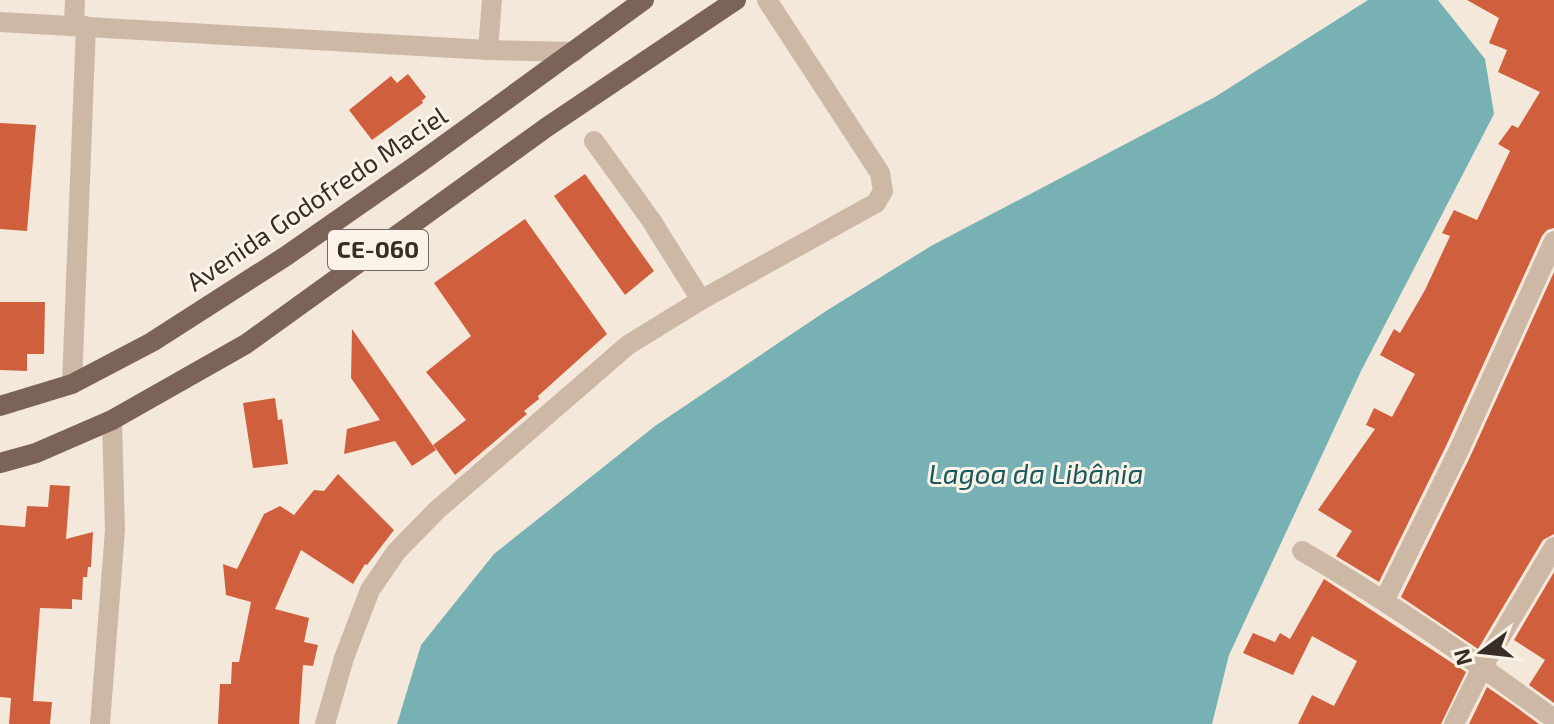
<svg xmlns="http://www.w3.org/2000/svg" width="1554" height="724" viewBox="0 0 1554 724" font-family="'Exo 2',sans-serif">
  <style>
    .water { fill: #77b1b4 }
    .building { fill: #d0603d }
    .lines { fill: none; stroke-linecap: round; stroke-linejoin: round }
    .minor { stroke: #cdb8a6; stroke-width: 20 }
    .primary { stroke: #7c6357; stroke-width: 20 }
    .labels { text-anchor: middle; stroke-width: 6; stroke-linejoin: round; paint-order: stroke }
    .shield { fill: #fbf2e8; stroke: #736861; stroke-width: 2 }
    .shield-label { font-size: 24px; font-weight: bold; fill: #392d27 }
    .street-label { font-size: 26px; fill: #392d27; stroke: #fbf2e8 }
    .water-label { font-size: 28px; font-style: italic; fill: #195a5e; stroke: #fbf2e8 }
  </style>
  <rect width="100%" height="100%" fill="#f4e8db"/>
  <!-- water -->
  <path class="water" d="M1368,0H1438L1485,59L1494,114L1361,371L1229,655L1212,724H397L421,645L494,554L655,426L826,311L931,246L1215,97Z"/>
  <!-- building -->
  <g class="building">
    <path d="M1467,0H1554V228L1547,230L1542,236L1446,446L1379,582L1336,556L1352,531L1318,510L1375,429L1366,425L1374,408L1392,417L1415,374L1380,355L1394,329L1400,333L1425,290L1450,236L1442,233L1454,210L1477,220L1510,151L1498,144L1512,125L1518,128L1540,92L1498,72L1507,50L1489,43L1499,18Z"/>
    <path d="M408,74L426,97L422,101L423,103L372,140L349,110L391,76L397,83Z"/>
    <path d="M0,123L36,125L27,231L0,229Z"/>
    <path d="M585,174L654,271L625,295L554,196Z"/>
    <path d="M525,219L607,334L538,396L539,399L524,411L527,414L455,475L433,445L466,420L426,372L471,336L434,283Z"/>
    <path d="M1554,272V534L1543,540L1478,649L1401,597L1470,457Z"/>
    <path d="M0,302H45L44,354H27V371L0,370Z"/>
    <path d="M352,329L436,450L412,466L395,441L344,454L347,429L380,420L351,378Z"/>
    <path d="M275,398L278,420L282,419L288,464L253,468L243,403Z"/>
    <path d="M338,474L394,530L367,565L365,564L353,584L301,550L275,609L309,618L304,642L318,645L313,666L303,665L299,724H218L220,684H231L232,662H239L251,602L226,595L223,564L237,569L264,514L280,506L294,515L314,490L324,491Z"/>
    <path d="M50,485L70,486L66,539L93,532L91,567H88L87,577H83L82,600L72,599V609L40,608L33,701L52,702L50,724H9L11,698L0,697V525L25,527L27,506L48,507Z"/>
    <path d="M1554,572V703L1529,685L1545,660L1514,640Z"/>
    <path d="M1324,579L1466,672L1441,724H1298L1312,695L1334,706L1357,661L1312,636L1293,675L1243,653L1253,633L1275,642L1280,633L1290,639Z"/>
    <path d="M1487,687L1516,707L1539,724H1469Z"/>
  </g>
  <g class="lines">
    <!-- minor -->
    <g class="minor">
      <path d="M0,22L488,50L574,52"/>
      <path d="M74,24L75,0"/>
      <path d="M488,50L492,0"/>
      <path d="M594,141L651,220L701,300"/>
      <path d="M72,384L86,26"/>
      <path d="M1302,551C1390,602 1472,659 1554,719"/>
      <path d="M1385,599L1458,452L1554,241"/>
      <path d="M100,724L115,530L112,420"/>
      <path d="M325,724L344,658L370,590L396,552L437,510L628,345L701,300L876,203L883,191L880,173L767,0"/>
      <path d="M1454,724L1483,666L1554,547"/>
    </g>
    <!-- primary -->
    <g class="primary">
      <path d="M0,406L72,384L152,342L286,256L418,164L644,0"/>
      <path d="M0,463L36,453L112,420L246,344L547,127L736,0"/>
    </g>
  </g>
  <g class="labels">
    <!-- shield labels -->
    <rect class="shield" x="328" y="230" width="100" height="40" rx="6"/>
    <g class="shield-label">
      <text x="378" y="258">CE-060</text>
    </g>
    <!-- street labels -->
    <g class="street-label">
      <text transform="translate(317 199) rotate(-34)" y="9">Avenida Godofredo Maciel</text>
    </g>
    <!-- water labels -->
    <g class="water-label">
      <text x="1036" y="484">Lagoa da Libânia</text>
    </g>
  </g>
  <!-- north arrow -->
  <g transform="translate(1482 652) rotate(255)" stroke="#fbf2e8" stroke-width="6" paint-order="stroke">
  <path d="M0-6L14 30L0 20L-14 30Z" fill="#392d27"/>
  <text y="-12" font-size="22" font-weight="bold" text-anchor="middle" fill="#392d27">N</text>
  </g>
</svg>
